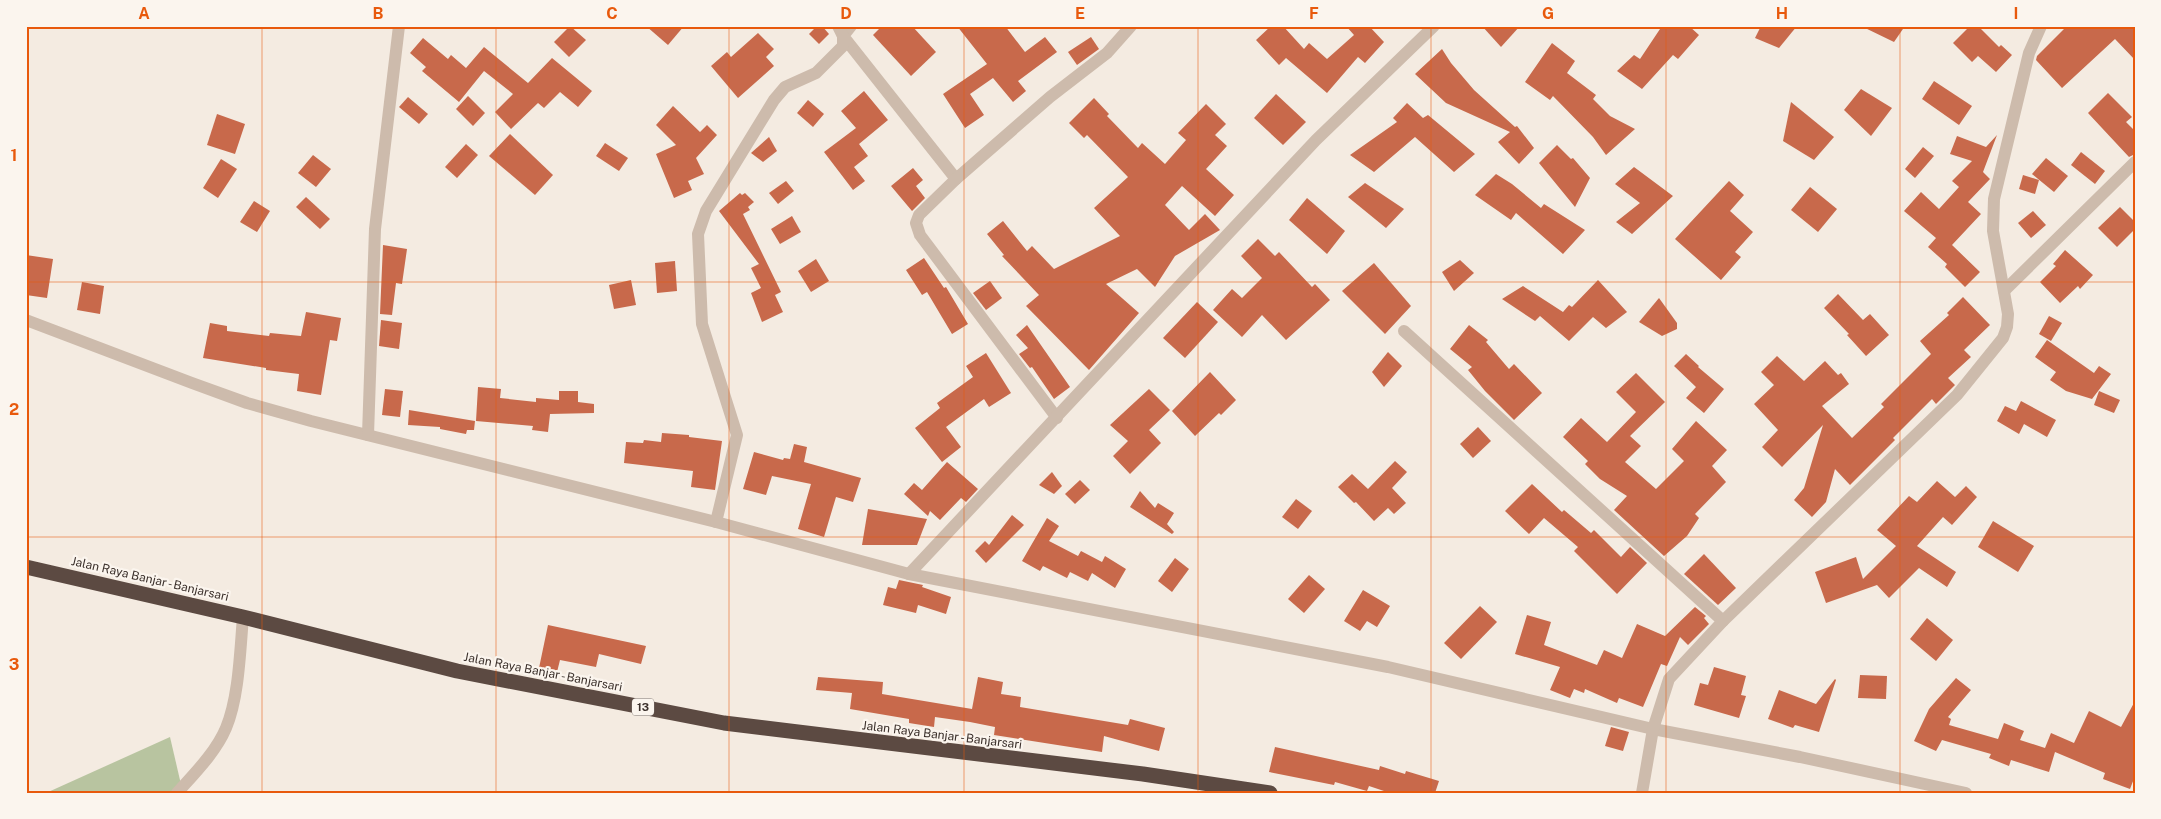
<svg xmlns="http://www.w3.org/2000/svg" width="2161" height="819" viewBox="0 0 2161 819" font-family="'Public Sans',sans-serif">
  <style>
    .green { fill: #b8c4a0 }
    .building { fill: #c8694b }
    .lines { fill: none; stroke-linecap: round; stroke-linejoin: round }
    .street { stroke: #cdbbac; stroke-width: 12 }
    .highway { stroke: #5c4a42; stroke-width: 15 }
    .grid { fill: none; stroke: #e8590c; stroke-width: 1; stroke-opacity: 0.55 }
    .labels { text-anchor: middle; stroke-width: 4.5; stroke-linejoin: round; paint-order: stroke }
    .shield { fill: #fbf5ee; stroke: #756b66; stroke-width: 1 }
    .shield-label { font-size: 11px; font-weight: bold; fill: #3b302b }
    .street-label { font-size: 12px; fill: #3b302b; stroke: #fbf5ee }
    .neatline { fill: none; stroke: #e8590c; stroke-width: 2 }
    .grid-label { font-size: 16px; text-anchor: middle; font-weight: bold; fill: #e8590c }
  </style>
  <rect width="100%" height="100%" fill="#f4ebe1"/>
  <!-- green -->
  <path class="green" d="M170,737L183,793H46Z"/>
  <!-- building -->
  <g class="building">
    <path d="M570,26L586,40L569,57L554,42Z"/>
    <path d="M646,26H684L668,45Z"/>
    <path d="M817,26H822L829,34L819,44L809,34Z"/>
    <path d="M882,26H912L936,52L911,76L873,35Z"/>
    <path d="M957,26H1005L1025,52L1045,37L1057,52L1018,81L1026,91L1013,102L993,78L970,94L984,115L965,128L943,94L987,64Z"/>
    <path d="M1271,26H1283L1304,49L1309,43L1327,59L1354,35L1346,26H1369L1384,42L1365,63L1358,57L1327,93L1286,58L1279,65L1256,40Z"/>
    <path d="M1482,26H1520L1501,47Z"/>
    <path d="M1662,26H1689L1699,35L1678,59L1673,55L1642,89L1617,71L1634,55L1640,59Z"/>
    <path d="M1761,26H1797L1779,48L1755,38Z"/>
    <path d="M1861,26H1905L1894,42Z"/>
    <path d="M1970,26H1978L1999,47L2001,45L2012,55L1996,72L1978,56L1972,62L1953,43Z"/>
    <path d="M2067,26H2135V60L2115,39L2062,88L2036,60L2037,56Z"/>
    <path d="M758,33L774,49L766,57L774,66L738,98L711,66L727,52L731,57Z"/>
    <path d="M1091,37L1099,49L1077,65L1068,52Z"/>
    <path d="M423,38L448,59L451,55L466,68L484,47L528,83L552,58L592,91L578,107L560,92L544,108L538,103L511,129L495,112L513,94L484,71L459,102L422,71L426,67L410,53Z"/>
    <path d="M1552,43L1575,61L1567,73L1596,95L1593,99L1610,116L1635,129L1606,155L1593,137L1553,96L1550,100L1525,82Z"/>
    <path d="M1442,49L1451,63L1474,90L1515,127L1517,126L1534,148L1519,164L1498,142L1510,132L1446,103L1415,74Z"/>
    <path d="M1934,81L1972,106L1959,125L1922,99Z"/>
    <path d="M1861,89L1892,108L1871,136L1844,110Z"/>
    <path d="M864,91L888,120L859,144L868,156L854,167L865,181L853,190L824,152L856,128L841,111Z"/>
    <path d="M2108,93L2132,117L2126,122L2135,131V154L2129,157L2088,113Z"/>
    <path d="M1276,94L1306,122L1283,145L1254,118Z"/>
    <path d="M468,96L485,113L473,126L456,109Z"/>
    <path d="M408,97L428,114L419,124L399,107Z"/>
    <path d="M1094,98L1109,114L1107,116L1138,148L1142,143L1165,164L1186,140L1178,133L1206,104L1226,124L1215,135L1227,146L1206,169L1234,195L1215,216L1182,186L1165,205L1189,230L1205,214L1220,230L1175,256L1155,287L1137,269L1106,284L1139,313L1089,370L1026,306L1039,295L1002,256L1004,255L987,234L1003,221L1027,251L1032,246L1054,269L1120,236L1094,208L1128,177L1087,135L1084,138L1069,123Z"/>
    <path d="M808,100L824,114L813,127L797,113Z"/>
    <path d="M1791,102L1834,137L1814,160L1783,141Z"/>
    <path d="M1407,103L1423,118L1428,115L1475,154L1454,172L1415,137L1374,172L1350,155L1397,122L1393,118Z"/>
    <path d="M673,106L700,132L707,125L717,135L696,158L704,174L688,181L692,190L674,198L656,154L676,145L656,125Z"/>
    <path d="M217,114L245,124L235,154L207,145Z"/>
    <path d="M510,134L553,175L535,195L489,156Z"/>
    <path d="M1997,135L1983,172L1990,179L1968,202L1981,214L1952,245L1980,272L1965,287L1945,267L1947,264L1928,247L1936,238L1904,211L1921,192L1939,209L1959,187L1952,181L1972,161L1950,154L1957,136L1986,147Z"/>
    <path d="M769,137L777,151L763,162L751,153Z"/>
    <path d="M605,143L628,158L619,171L596,156Z"/>
    <path d="M466,144L478,155L457,178L445,167Z"/>
    <path d="M1557,145L1571,159L1573,158L1590,178L1575,207L1539,163Z"/>
    <path d="M1923,147L1934,156L1915,178L1905,169Z"/>
    <path d="M2081,152L2105,171L2095,184L2071,165Z"/>
    <path d="M313,155L331,169L316,187L298,173Z"/>
    <path d="M2046,158L2068,176L2054,192L2032,174Z"/>
    <path d="M221,159L237,169L218,198L203,188Z"/>
    <path d="M1634,167L1673,196L1632,234L1616,222L1640,203L1615,184Z"/>
    <path d="M913,168L923,180L916,186L925,198L912,211L891,186Z"/>
    <path d="M1496,174L1512,184L1541,208L1544,204L1585,230L1563,254L1516,213L1511,220L1475,195Z"/>
    <path d="M2023,175L2039,180L2035,194L2019,189Z"/>
    <path d="M786,181L794,191L778,204L769,193Z"/>
    <path d="M1729,181L1744,195L1730,211L1753,232L1735,252L1741,257L1721,280L1675,239Z"/>
    <path d="M1365,183L1404,209L1386,228L1348,197Z"/>
    <path d="M1810,187L1837,209L1818,232L1791,210Z"/>
    <path d="M740,193L742,195L745,193L754,202L748,207L750,210L743,214L781,292L775,295L783,312L762,322L751,293L761,288L751,268L759,264L719,211Z"/>
    <path d="M306,197L330,219L320,229L296,207Z"/>
    <path d="M1307,198L1345,231L1327,254L1289,220Z"/>
    <path d="M254,201L270,211L257,232L240,222Z"/>
    <path d="M2120,207L2135,222V229L2117,247L2098,228Z"/>
    <path d="M2033,211L2046,225L2031,238L2018,223Z"/>
    <path d="M792,216L801,232L780,244L771,229Z"/>
    <path d="M1258,239L1275,256L1279,252L1312,287L1315,284L1330,300L1286,340L1262,315L1242,337L1213,310L1232,289L1242,298L1262,278L1241,256Z"/>
    <path d="M383,245L407,249L402,284L396,283L392,315L380,314Z"/>
    <path d="M2065,250L2093,275L2080,289L2078,286L2060,303L2040,282L2056,266L2053,264Z"/>
    <path d="M26,255L53,259L47,298L26,295Z"/>
    <path d="M924,258L944,288L946,287L968,324L952,334L927,292L922,295L906,270Z"/>
    <path d="M816,259L829,281L811,292L798,271Z"/>
    <path d="M1460,260L1474,273L1454,291L1442,272Z"/>
    <path d="M675,261L677,291L657,293L655,263Z"/>
    <path d="M1374,263L1411,306L1385,334L1342,291Z"/>
    <path d="M631,280L636,305L614,309L609,285Z"/>
    <path d="M1598,280L1627,312L1606,328L1593,317L1569,341L1540,316L1535,321L1502,299L1523,286L1563,312L1569,305L1572,307Z"/>
    <path d="M990,281L1002,298L986,310L973,293Z"/>
    <path d="M82,282L104,286L100,314L77,310Z"/>
    <path d="M1838,294L1863,320L1870,314L1889,335L1866,356L1847,335L1849,334L1824,308Z"/>
    <path d="M1963,297L1990,325L1964,350L1971,357L1948,378L1955,385L1936,404L1932,399L1893,438L1895,440L1850,485L1835,469L1826,502L1812,517L1794,500L1804,488L1823,425L1782,467L1762,447L1778,430L1754,404L1774,385L1761,372L1777,356L1804,381L1825,361L1838,375L1841,373L1849,384L1822,406L1852,438L1884,407L1881,404L1931,354L1920,341L1949,315L1947,313Z"/>
    <path d="M1659,298L1677,323V329L1662,336L1639,322Z"/>
    <path d="M1197,302L1218,322L1185,358L1163,338Z"/>
    <path d="M306,312L341,318L337,341L330,340L321,395L297,391L299,374L266,370V368L203,358L210,323L227,326V331L269,336L270,333L301,336Z"/>
    <path d="M2049,316L2062,323L2051,341L2039,334Z"/>
    <path d="M381,320L402,323L399,349L379,346Z"/>
    <path d="M1027,325L1070,387L1054,399L1032,367L1030,368L1019,354L1028,348L1016,335Z"/>
    <path d="M1469,325L1488,340L1486,342L1509,369L1514,364L1542,393L1514,420L1485,391L1468,370L1472,367L1450,349Z"/>
    <path d="M2047,340L2094,373L2099,366L2111,374L2092,399L2066,391L2050,380L2056,372L2035,357Z"/>
    <path d="M1388,352L1402,366L1384,387L1372,372Z"/>
    <path d="M986,353L1011,393L989,407L984,399L946,427L961,447L942,462L915,428L940,408L937,403L973,377L966,366Z"/>
    <path d="M1686,354L1699,366L1698,367L1724,389L1704,413L1686,398L1696,387L1674,366Z"/>
    <path d="M1210,372L1236,400L1221,415L1219,413L1195,436L1172,411Z"/>
    <path d="M1636,373L1665,402L1630,436L1641,446L1625,462L1656,489L1684,461L1672,449L1696,421L1727,450L1712,466L1726,482L1695,514L1699,518L1687,536L1664,556L1614,510L1627,496L1600,479L1585,464L1588,461L1563,437L1581,418L1607,442L1636,412L1616,392Z"/>
    <path d="M478,387L501,389L500,398L536,402V398L559,400V391H578V402L594,404V413L550,414L548,432L532,430L533,426L476,421Z"/>
    <path d="M385,389L403,391L400,417L382,415Z"/>
    <path d="M1149,389L1170,410L1149,430L1161,443L1130,474L1113,456L1128,441L1110,425Z"/>
    <path d="M2099,391L2120,400L2114,413L2094,405Z"/>
    <path d="M2021,401L2056,420L2047,437L2024,424L2019,434L1997,421L2005,406L2016,411Z"/>
    <path d="M409,410L475,421L474,430H467L466,434L440,429V427L408,425Z"/>
    <path d="M1478,427L1491,441L1473,458L1460,444Z"/>
    <path d="M662,433L689,435V437L722,441L715,490L691,487L693,471L624,463L626,442L643,443L644,440L661,442Z"/>
    <path d="M794,444L807,447L804,462L861,478L853,502L836,497L824,537L798,529L811,484L772,476L766,495L743,489L754,452L783,460L784,458L790,459Z"/>
    <path d="M1395,461L1407,472L1392,488L1406,503L1394,514L1388,508L1374,521L1356,502L1354,503L1338,487L1352,474L1368,489Z"/>
    <path d="M947,462L978,489L966,502L961,498L940,520L930,511L928,516L904,494L914,483L922,490Z"/>
    <path d="M1052,472L1062,486L1054,494L1039,485Z"/>
    <path d="M1080,480L1090,490L1075,504L1065,494Z"/>
    <path d="M1937,481L1955,497L1966,486L1977,497L1952,525L1943,517L1917,546L1956,572L1947,587L1919,568L1889,598L1877,585L1826,603L1815,572L1856,557L1863,579L1896,546L1877,530L1909,496L1917,502Z"/>
    <path d="M1532,484L1562,512L1564,510L1591,533L1594,530L1621,557L1630,547L1647,563L1617,594L1574,551L1578,547L1544,518L1529,534L1505,511Z"/>
    <path d="M1140,491L1155,508L1158,503L1174,513L1167,524L1174,532L1172,534L1130,507Z"/>
    <path d="M1296,499L1312,511L1298,529L1282,517Z"/>
    <path d="M868,509L927,519L917,545H862Z"/>
    <path d="M1012,515L1024,525L986,563L975,551L985,541L989,545Z"/>
    <path d="M1047,518L1059,526L1049,541L1078,556L1081,551L1102,562L1105,556L1126,569L1115,588L1092,573L1088,581L1070,572L1067,578L1043,566L1040,571L1022,561Z"/>
    <path d="M1993,521L2034,546L2018,572L1978,547Z"/>
    <path d="M1704,554L1736,588L1718,605L1684,574Z"/>
    <path d="M1175,558L1189,569L1172,592L1158,581Z"/>
    <path d="M1309,575L1325,589L1304,613L1288,599Z"/>
    <path d="M899,580L923,585L922,587L951,597L946,614L918,605L916,613L883,605L888,587L896,589Z"/>
    <path d="M1363,590L1390,606L1377,627L1367,621L1360,631L1344,621Z"/>
    <path d="M1480,606L1497,622L1461,659L1444,643Z"/>
    <path d="M1695,607L1706,616L1704,618L1709,624L1688,645L1680,637L1667,666L1661,664L1643,707L1619,698L1617,703L1585,689L1584,693L1574,689L1570,698L1550,690L1560,667L1515,654L1527,615L1551,622L1544,645L1597,665L1604,650L1622,658L1637,624L1665,636Z"/>
    <path d="M1927,618L1953,640L1936,661L1910,639Z"/>
    <path d="M548,625L646,646L641,664L599,654L596,667L560,660L557,672L539,668Z"/>
    <path d="M1714,667L1746,676L1741,695L1746,696L1739,718L1694,705L1700,683L1708,685Z"/>
    <path d="M1860,675L1887,676L1886,699L1858,698Z"/>
    <path d="M818,677L883,682L882,694L972,709L978,677L1003,682L1001,694L1021,697L1020,707L1128,725L1130,719L1165,728L1159,751L1104,736L1102,752L994,735L995,727L970,722L935,717L934,727L909,723V719L850,709L852,693L816,690Z"/>
    <path d="M1956,678L1971,690L1948,717L1951,719L1949,725L1998,739L2004,723L2024,731L2020,740L2045,748L2051,733L2074,743L2089,711L2121,727L2135,701V776L2130,789L2103,779L2105,773L2055,752L2049,772L2011,760L2009,766L1989,758L1991,754L1942,740L1936,751L1914,741L1929,709Z"/>
    <path d="M1835,679L1836,680L1819,732L1795,725L1793,728L1768,719L1779,690L1816,704Z"/>
    <path d="M1611,727L1629,732L1623,751L1605,746Z"/>
    <path d="M1275,747L1379,770L1380,766L1405,774L1406,771L1439,781L1435,793H1390L1369,786L1367,791L1335,782L1334,785L1269,772Z"/>
  </g>
  <g class="lines">
    <!-- street -->
    <g class="street">
      <path d="M851,26L843,36L956,179"/>
      <path d="M2004,291L2135,162"/>
      <path d="M26,320L192,383L247,403L311,421L716,522L909,574L1388,667L1653,729L1800,757L1966,793"/>
      <path d="M1404,331L1723,621"/>
      <path d="M1057,418L920,235L916,223L919,215L956,179L1050,97L1107,53L1131,26"/>
      <path d="M368,435L375,229L399,26"/>
      <path d="M716,522L737,435L702,324L698,234L706,211L774,100L785,87L816,73L843,46V36L838,26"/>
      <path d="M909,574L1316,140L1434,26"/>
      <path d="M177,793C194,774 216,752 226,728C239,697 240,651 243,617"/>
      <path d="M1642,793L1653,729L1669,679L1723,621L1957,395L2003,338L2007,327L2008,314L1993,231L1994,199L2029,53L2041,26"/>
    </g>
    <!-- highway -->
    <path class="highway" d="M26,567L243,617L457,671L724,723L1143,774L1270,793"/>
  </g>
  <!-- grid -->
  <path class="grid" d="M262,26V793M496,26V793M729,26V793M964,26V793M1198,26V793M1431,26V793M1666,26V793M1900,26V793M26,282H2135M26,537H2135"/>
  <g class="labels">
    <!-- shield labels -->
    <rect class="shield" x="632" y="698.5" width="22" height="17" rx="4"/>
    <g class="shield-label">
      <text x="643" y="711">13</text>
    </g>
    <!-- street labels -->
    <g class="street-label">
      <text transform="translate(150 579) rotate(13)" y="4">Jalan Raya Banjar - Banjarsari</text>
      <text transform="translate(543 672) rotate(11)" y="4">Jalan Raya Banjar - Banjarsari</text>
      <text transform="translate(942 735) rotate(7)" y="4">Jalan Raya Banjar - Banjarsari</text>
    </g>
  </g>
  <!-- border -->
  <rect width="2161" height="819" fill="none" stroke="#fbf5ee" stroke-width="55"/>
  <rect x="28" y="28" width="2106" height="764" class="neatline"/>
  <g class="grid-label">
    <text x="144" y="19">A</text>
    <text x="378" y="19">B</text>
    <text x="612" y="19">C</text>
    <text x="846" y="19">D</text>
    <text x="1080" y="19">E</text>
    <text x="1314" y="19">F</text>
    <text x="1548" y="19">G</text>
    <text x="1782" y="19">H</text>
    <text x="2016" y="19">I</text>
    <text x="14" y="161">1</text>
    <text x="14" y="415">2</text>
    <text x="14" y="670">3</text>
  </g>
</svg>
